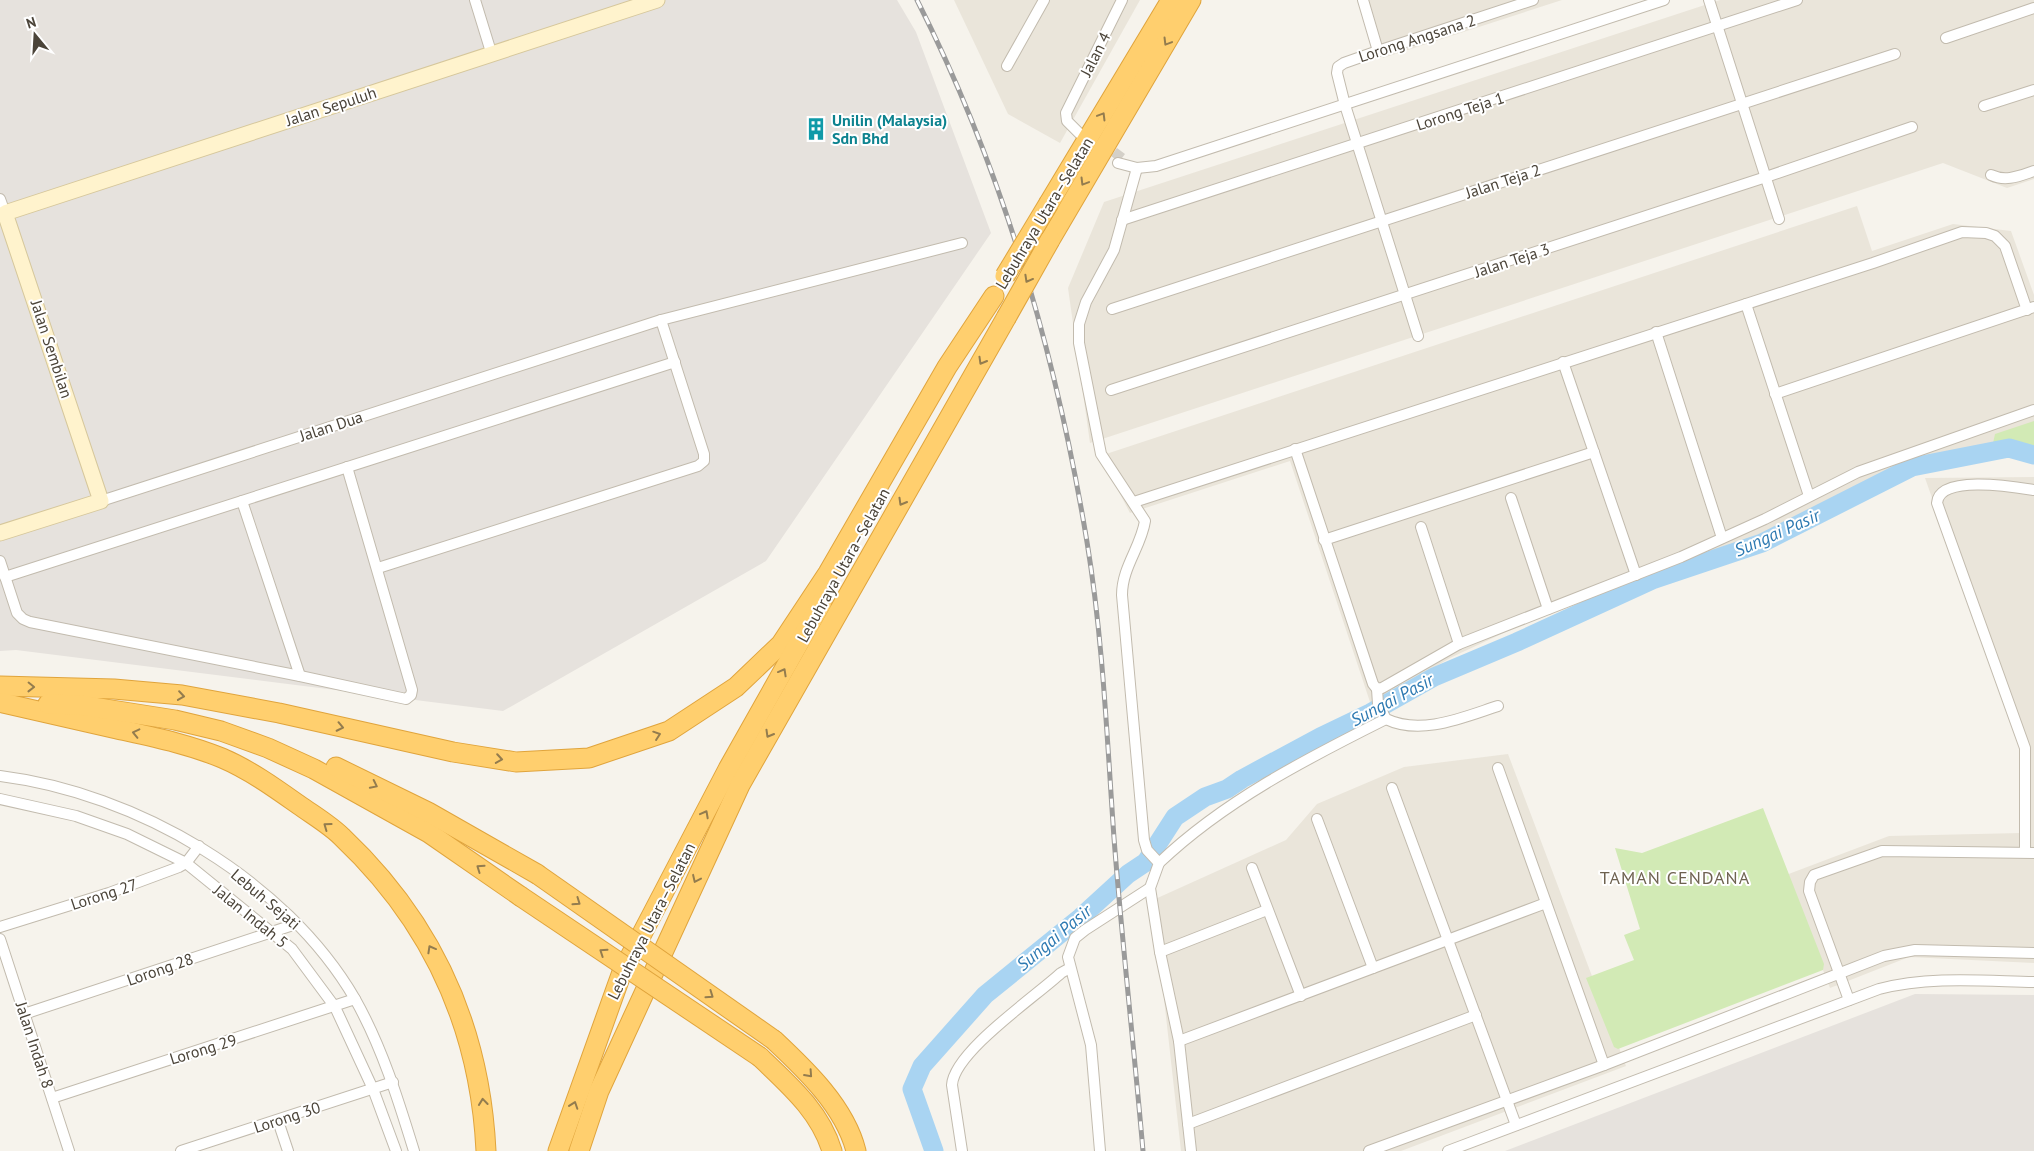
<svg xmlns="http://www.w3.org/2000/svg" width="2034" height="1151" viewBox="0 0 2034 1151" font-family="'PT Sans',sans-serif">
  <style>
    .residential { fill: #eae5da }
    .industrial { fill: #e6e2dd }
    .green { fill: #d2eab5 }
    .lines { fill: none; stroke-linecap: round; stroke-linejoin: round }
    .river { stroke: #a9d4f2; stroke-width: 19 }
    .street-tunnel { stroke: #d4d0c8; stroke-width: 10; stroke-dasharray: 10 5; stroke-linecap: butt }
    .street-casing { stroke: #c2bbae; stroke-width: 12 }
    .secondary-casing { stroke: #d6c79b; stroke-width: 17 }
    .highway-casing { stroke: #e0a43c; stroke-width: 21 }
    .street { stroke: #fff; stroke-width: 10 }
    .secondary { stroke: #fff3cd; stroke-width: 15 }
    .highway { stroke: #ffcf6e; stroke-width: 19 }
    .rail-casing { stroke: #9a9a9a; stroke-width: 5 }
    .rail { stroke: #fff; stroke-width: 3; stroke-dasharray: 9; stroke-linecap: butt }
    .highway-bridge-casing { stroke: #e0a43c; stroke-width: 21; stroke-linecap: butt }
    .highway-bridge { stroke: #ffcf6e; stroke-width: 19 }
    .oneway { stroke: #937c4e }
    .labels { text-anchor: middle; stroke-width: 4; stroke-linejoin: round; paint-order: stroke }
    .street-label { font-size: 16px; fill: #4b4439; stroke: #fff }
    .culture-label { font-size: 16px; font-weight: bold; fill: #0d838f; stroke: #fff; text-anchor: start }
    .water-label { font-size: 18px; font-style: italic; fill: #2e7ab2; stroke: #fff }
    .neighbourhood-label { font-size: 18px; letter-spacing: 1px; fill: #6e6250; stroke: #fff }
  </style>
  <rect width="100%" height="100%" fill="#f6f3ec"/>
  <!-- residential -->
  <g class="residential">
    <path d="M954,0H1140L1060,143L1008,114Z"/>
    <path d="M1363,0H1562L1383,58Z"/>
    <path d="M1720,0H2034V179L2007,188L1943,163L1090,443L1068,288L1104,202Z"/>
    <path d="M1857,206L1872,251L1953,224L2011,231L2034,295V453L2008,446L1914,464L1774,530L1542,615L1450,658L1371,705L1290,461L1130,513L1100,456Z"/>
    <path d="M2034,477V963L1909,957L1830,988L1786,875L1889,836L2021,833L2023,755L1925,478Z"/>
    <path d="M1508,754L1626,1066L1401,1151H1181L1153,900L1286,840L1317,804L1404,767Z"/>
  </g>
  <!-- industrial -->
  <g class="industrial">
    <path d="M0,0H897L916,32L991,233L766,561L503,711L16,650L0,651Z"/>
    <path d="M1915,994L2034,995V1151H1505Z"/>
  </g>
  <!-- green -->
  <g class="green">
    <path d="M2034,421V452L2008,445L1992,448L1995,434Z"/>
    <path d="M1763,808L1824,964L1823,970L1618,1049L1614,1047L1586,978L1634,960L1624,935L1640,929L1615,848L1642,853Z"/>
  </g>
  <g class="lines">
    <!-- river -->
    <path class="river" d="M934,1151L912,1089L922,1066L985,995L1081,917L1128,874L1146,862L1175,817L1205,797L1227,789L1242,779L1320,737L1370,713L1434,677L1517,642L1652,580L1762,543L1912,467L2009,448L2034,455"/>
    <!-- street-tunnel -->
    <path class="street-tunnel" d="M1102,143L1122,158"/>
    <defs>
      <g id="street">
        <path d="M475,0L491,52"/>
        <path d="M1363,0L1378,51"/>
        <path d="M1709,0L1779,219"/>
        <path d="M1946,38L2034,8"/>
        <path d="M1007,66L1044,0"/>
        <path d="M1984,106L2034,90"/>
        <path d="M1080,134L1067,121L1066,113L1122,0"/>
        <path d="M1118,163L1137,168L1156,166L1664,0"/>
        <path d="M1137,168L1114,250L1086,302L1079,324V343L1101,454L1145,521C1141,547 1122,567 1122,595L1144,840L1147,850L1159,863L1150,888L1160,952L1179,1041L1191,1151"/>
        <path d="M1991,175C2006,182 2019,176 2034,171"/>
        <path d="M0,199L5,213"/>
        <path d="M1122,220L1797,0"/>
        <path d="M1746,304L1809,496"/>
        <path d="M1112,309L1895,54"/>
        <path d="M1656,332L1722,538"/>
        <path d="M1418,336L1345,105L1337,73L1338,67L1344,63L1378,51L1533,0"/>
        <path d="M1563,362L1636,575"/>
        <path d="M1111,390L1766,177L1912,127"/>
        <path d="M1775,394L2034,307"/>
        <path d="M1295,449L1373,684L1377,689L1382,688L1459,644L1681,557L1765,519L1858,472L2034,410"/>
        <path d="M1511,498L1548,609"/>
        <path d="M101,501L661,320L962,243"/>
        <path d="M242,501L300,676"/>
        <path d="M1134,502L1873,263L1962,232L1986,233L1995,236L2005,246L2027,310"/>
        <path d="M1421,527L1459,644"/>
        <path d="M1324,540L1594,452"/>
        <path d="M0,561L17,613L23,619L30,622L300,676L406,699L411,695L412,690L347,467"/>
        <path d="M378,568L698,466L704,461V454L661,320"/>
        <path d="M5,577L675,362"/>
        <path d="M1377,689L1378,704L1386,719C1421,736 1464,717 1498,706"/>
        <path d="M1498,768L1604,1065"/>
        <path d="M0,776C136,793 285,879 355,999C382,1047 398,1099 414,1151"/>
        <path d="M1392,788L1516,1125"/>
        <path d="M0,799L76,816L127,834L186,863L292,949L335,1007L373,1089L396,1151"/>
        <path d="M1317,819L1373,968"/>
        <path d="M2025,852V748L1937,503C1939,474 2015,487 2034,490"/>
        <path d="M1159,863C1224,801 1306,759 1386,719"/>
        <path d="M1252,868L1301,996"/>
        <path d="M0,927L109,893L179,867L186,863L199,846"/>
        <path d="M0,939L69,1151"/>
        <path d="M1160,952L1267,910"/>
        <path d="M1849,1000L1809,891L1810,882L1814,875L1882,851L2034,853"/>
        <path d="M24,1014L296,924"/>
        <path d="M1179,1041L1546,903"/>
        <path d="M52,1098L355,999"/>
        <path d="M278,1121L288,1151"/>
        <path d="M1188,1124L1476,1015"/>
        <path d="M181,1151L393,1082"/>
        <path d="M962,1151L952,1085C954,1052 1035,997 1061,973L1070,968"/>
        <path d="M1100,1151L1091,1045L1068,957L1075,938L1085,930L1150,888"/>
        <path d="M1369,1151L1604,1065L1884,956L1915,950L2034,953"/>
        <path d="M1448,1151L1879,989C1930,976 1982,981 2034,982"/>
      </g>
      <path id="secondary" d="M0,533L101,501L5,213L657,0"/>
      <g id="highway">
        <path d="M1049,203L1171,0"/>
        <path d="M1050,240L1191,0"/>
        <path d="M0,686L114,689L182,695L279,713L453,752L516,762L589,758L669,731L736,687L781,644L828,573L947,367L994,296"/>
        <path d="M3,703C41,712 79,720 117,729C153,737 188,744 222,758C250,770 275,788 299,805C313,815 330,825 342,837C432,922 480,1027 486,1151"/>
        <path d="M48,704L80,705L175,720L221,731L268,748L314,769L429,833L520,896"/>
        <path d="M336,767L428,812L537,874"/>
        <path d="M774,1040C806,1070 845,1107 856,1151"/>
        <path d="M760,1057C789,1085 820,1111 832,1151"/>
        <path d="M558,1151L622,972L728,769L822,602"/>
        <path d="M579,1151L599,1091L740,785L1006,318"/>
      </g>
    </defs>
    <!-- street casing -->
    <use href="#street" class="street-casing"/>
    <!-- secondary casing -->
    <use href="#secondary" class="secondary-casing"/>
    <!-- highway casing -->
    <use href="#highway" class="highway-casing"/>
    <!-- street -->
    <use href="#street" class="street"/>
    <!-- secondary -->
    <use href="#secondary" class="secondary"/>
    <!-- highway -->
    <use href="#highway" class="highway"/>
    <defs>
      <path id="rail" d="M917,0C1003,170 1056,354 1087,542C1103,639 1107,739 1114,838C1122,942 1134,1047 1143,1151"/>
    </defs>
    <!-- rail casing -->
    <use href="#rail" class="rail-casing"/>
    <!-- rail -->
    <use href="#rail" class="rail"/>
    <defs>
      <g id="highway-bridge">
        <path d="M1005,276L1049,203"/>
        <path d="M1006,318L1050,240"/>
        <path d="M537,874L774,1040"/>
        <path d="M520,896L760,1057"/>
      </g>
    </defs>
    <!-- highway-bridge casing -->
    <use href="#highway-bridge" class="highway-bridge-casing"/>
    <!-- highway-bridge -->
    <use href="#highway-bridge" class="highway-bridge"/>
  </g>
  <!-- one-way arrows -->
  <defs><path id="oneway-chevron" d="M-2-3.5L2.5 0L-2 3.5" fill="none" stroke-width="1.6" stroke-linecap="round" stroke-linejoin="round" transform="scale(1.25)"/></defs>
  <g class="oneway">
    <use href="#oneway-chevron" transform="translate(1167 42) rotate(121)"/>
    <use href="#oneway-chevron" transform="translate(1102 116) rotate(-59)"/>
    <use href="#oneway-chevron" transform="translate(1084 182) rotate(121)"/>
    <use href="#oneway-chevron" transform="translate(1028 279) rotate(119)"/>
    <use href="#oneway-chevron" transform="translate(982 361) rotate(120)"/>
    <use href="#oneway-chevron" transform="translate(902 502) rotate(120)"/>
    <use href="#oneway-chevron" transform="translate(783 672) rotate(-61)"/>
    <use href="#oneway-chevron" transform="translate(31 687) rotate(1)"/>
    <use href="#oneway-chevron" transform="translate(181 696) rotate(8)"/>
    <use href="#oneway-chevron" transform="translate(340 727) rotate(12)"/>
    <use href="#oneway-chevron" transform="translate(136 733) rotate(-167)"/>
    <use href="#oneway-chevron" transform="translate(769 734) rotate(120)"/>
    <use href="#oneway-chevron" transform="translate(657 735) rotate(-19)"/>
    <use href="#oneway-chevron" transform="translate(499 759) rotate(9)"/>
    <use href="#oneway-chevron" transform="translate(374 785) rotate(26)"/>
    <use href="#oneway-chevron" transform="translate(705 814) rotate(-62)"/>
    <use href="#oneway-chevron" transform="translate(327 826) rotate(-144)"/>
    <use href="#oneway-chevron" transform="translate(480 868) rotate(-145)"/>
    <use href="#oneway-chevron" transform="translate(696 879) rotate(115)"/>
    <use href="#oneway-chevron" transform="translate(577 902) rotate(35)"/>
    <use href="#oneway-chevron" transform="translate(431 949) rotate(-119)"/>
    <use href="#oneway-chevron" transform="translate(603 952) rotate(-146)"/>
    <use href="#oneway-chevron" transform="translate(710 995) rotate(35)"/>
    <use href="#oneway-chevron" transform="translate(809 1074) rotate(48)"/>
    <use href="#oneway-chevron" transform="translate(483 1102) rotate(-96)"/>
    <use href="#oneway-chevron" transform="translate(574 1105) rotate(-71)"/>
  </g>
  <!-- icons -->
  <defs>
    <symbol id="building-bare" viewBox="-9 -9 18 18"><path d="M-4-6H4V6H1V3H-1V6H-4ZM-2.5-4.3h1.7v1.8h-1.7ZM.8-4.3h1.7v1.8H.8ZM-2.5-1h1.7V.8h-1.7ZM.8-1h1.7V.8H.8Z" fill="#0f9aa8" stroke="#fff" stroke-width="2.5" paint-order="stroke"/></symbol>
  </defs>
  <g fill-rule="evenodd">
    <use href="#building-bare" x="800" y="113" width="32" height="32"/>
  </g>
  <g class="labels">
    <!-- street labels -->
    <g class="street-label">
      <text transform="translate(1417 38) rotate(-18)" y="6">Lorong Angsana 2</text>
      <text transform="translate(1095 54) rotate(-63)" y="6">Jalan 4</text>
      <text transform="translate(331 106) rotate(-18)" y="6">Jalan Sepuluh</text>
      <text transform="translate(1460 111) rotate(-18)" y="6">Lorong Teja 1</text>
      <text transform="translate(1503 181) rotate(-18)" y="6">Jalan Teja 2</text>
      <text transform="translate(1044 213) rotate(-59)" y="6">Lebuhraya Utara–Selatan</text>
      <text transform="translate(1512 260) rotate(-18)" y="6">Jalan Teja 3</text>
      <text transform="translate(52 349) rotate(72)" y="6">Jalan Sembilan</text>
      <text transform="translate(331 426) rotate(-18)" y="6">Jalan Dua</text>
      <text transform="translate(843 565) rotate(-61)" y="6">Lebuhraya Utara–Selatan</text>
      <text transform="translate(104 894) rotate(-18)" y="6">Lorong 27</text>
      <text transform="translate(266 899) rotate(40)" y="6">Lebuh Sejati</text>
      <text transform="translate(251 916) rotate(39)" y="6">Jalan Indah 5</text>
      <text transform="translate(651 921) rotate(-63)" y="6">Lebuhraya Utara–Selatan</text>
      <text transform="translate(160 969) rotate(-19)" y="6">Lorong 28</text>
      <text transform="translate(35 1045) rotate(72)" y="6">Jalan Indah 8</text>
      <text transform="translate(203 1049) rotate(-17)" y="6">Lorong 29</text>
      <text transform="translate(287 1117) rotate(-18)" y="6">Lorong 30</text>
    </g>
    <!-- culture labels -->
    <g class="culture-label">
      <text x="832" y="126">Unilin (Malaysia)<tspan x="832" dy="18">Sdn Bhd</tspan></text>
    </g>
    <!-- water labels -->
    <g class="water-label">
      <text transform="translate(1777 533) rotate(-24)" y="6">Sungai Pasir</text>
      <text transform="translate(1392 700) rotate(-28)" y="6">Sungai Pasir</text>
      <text transform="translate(1054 938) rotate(-40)" y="6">Sungai Pasir</text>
    </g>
    <!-- neighbourhood labels -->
    <g class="neighbourhood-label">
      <text x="1675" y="884">TAMAN CENDANA</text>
    </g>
  </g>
  <!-- north arrow -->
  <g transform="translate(35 35) rotate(342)" stroke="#ffffff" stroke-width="4" paint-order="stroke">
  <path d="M0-4L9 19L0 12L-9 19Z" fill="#4b4439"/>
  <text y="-8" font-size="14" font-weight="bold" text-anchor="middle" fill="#4b4439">N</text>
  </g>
</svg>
